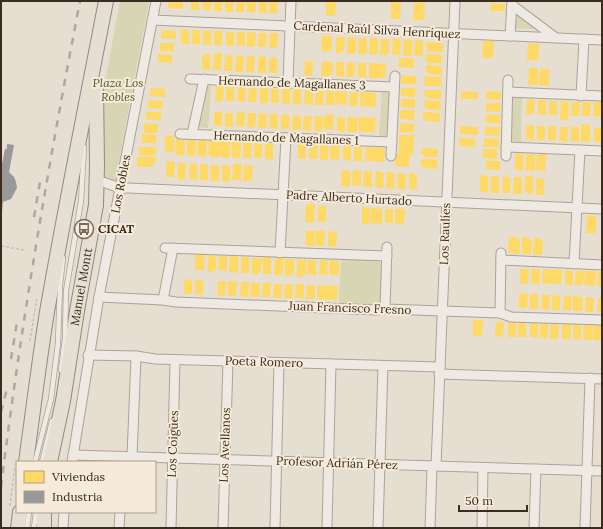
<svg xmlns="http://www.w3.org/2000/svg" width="603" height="529" viewBox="0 0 603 529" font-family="Lora,serif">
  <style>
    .green { fill: #d7d5b3 }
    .homes { fill: #ffd966 }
    .industry { fill: #999 }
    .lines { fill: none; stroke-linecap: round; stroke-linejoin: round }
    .lane-casing { stroke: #aba399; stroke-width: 6 }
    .street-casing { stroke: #aba399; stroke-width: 11 }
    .primary-casing { stroke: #918980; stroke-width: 16 }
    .path { stroke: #c7c0b9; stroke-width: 1.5; stroke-dasharray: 3 2; stroke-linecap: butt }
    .lane { stroke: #eee9e2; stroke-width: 4.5 }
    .street { stroke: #eee9e2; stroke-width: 9 }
    .primary { stroke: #e5ded3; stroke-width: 14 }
    .rail { stroke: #aea8a1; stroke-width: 2.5; stroke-dasharray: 7 7; stroke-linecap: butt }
    .labels { text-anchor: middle; stroke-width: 4; stroke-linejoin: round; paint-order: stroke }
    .street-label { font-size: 12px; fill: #3b2b20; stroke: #f6ebd8 }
    .park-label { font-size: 12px; font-style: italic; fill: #4f5727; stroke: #f6ebd8 }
    .poi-label { font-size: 12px; font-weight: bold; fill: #3b2b20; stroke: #f6ebd8; text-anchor: start }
  </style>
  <rect width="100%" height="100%" fill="#e6ded0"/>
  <!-- green -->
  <g class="green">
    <path d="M120,1H149L115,182L105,178L103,175L100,110Z"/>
    <path d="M517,13L541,29L513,28L514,14Z"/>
    <path d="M206,86H211L208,128L198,127Z"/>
    <path d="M382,92L390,93L387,136H379Z"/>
    <path d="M512,97H522L521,142L511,141Z"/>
    <path d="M344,258C356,258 377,255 383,266L381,304L376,306L342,304L339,302L341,262Z"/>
  </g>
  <!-- homes -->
  <g class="homes">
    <path d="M169,1H183V9L168,8Z"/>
    <rect x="191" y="1" width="8" height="9"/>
    <path d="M203,1H211V10H202Z"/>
    <rect x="214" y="1" width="8" height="10"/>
    <path d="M225,1H233V12L225,11Z"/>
    <path d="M237,1H245L244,12H236Z"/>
    <path d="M247,1H256L255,12H247Z"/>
    <path d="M259,1H267V13L259,12Z"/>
    <path d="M270,1H278L277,13H269Z"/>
    <path d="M326,1H336L335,16L326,15Z"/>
    <path d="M391,1L401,2L400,19H391Z"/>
    <path d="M414,2L425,3L424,20H413Z"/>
    <path d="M491,3L505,4V11H490Z"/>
    <path d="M181,29L189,30V44H181Z"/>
    <path d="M162,30L176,31V39L161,38Z"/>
    <path d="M192,30H200V45L192,44Z"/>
    <path d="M203,30L211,31V45H203Z"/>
    <path d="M214,31H222V46L214,45Z"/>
    <rect x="226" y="32" width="8" height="14"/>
    <rect x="237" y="32" width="8" height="14"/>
    <path d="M247,32L256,33L255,47H247Z"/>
    <path d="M259,33H267L266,47H258Z"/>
    <path d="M270,33H278L277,48H269Z"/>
    <path d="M322,35L332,36V50H329V52L321,51Z"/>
    <path d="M336,37H345L344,51H342V53H336Z"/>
    <path d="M348,37L356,38V52H354V54H347Z"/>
    <path d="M359,38H367V53H365V55L358,54Z"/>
    <path d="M370,38H378V53H376V55L369,54Z"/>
    <path d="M393,38L401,39L400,55L392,54Z"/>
    <path d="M381,39H389V53H387V55H380Z"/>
    <path d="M404,39L412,40V54H410V56H403Z"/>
    <path d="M415,40H423V55H421V56H414Z"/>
    <path d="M483,41H494L493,58H482Z"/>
    <path d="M426,42L443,43V52L428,51V49H426Z"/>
    <rect x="160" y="43" width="14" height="8"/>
    <path d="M528,43L539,44L538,61L527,60Z"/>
    <path d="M214,53H222L221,70H213Z"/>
    <path d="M158,54L172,55V63L158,62Z"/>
    <path d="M204,54H210V70H202V56H204Z"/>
    <path d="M426,54L442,55V63H428V61L425,60Z"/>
    <path d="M227,55H233L232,71H224L225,57H227Z"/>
    <path d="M237,55L244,56L243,72H235L236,57H237Z"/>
    <path d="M249,56H255L254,72H246L247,57H249Z"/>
    <path d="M260,56H266V73L258,72V58H260Z"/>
    <path d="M272,57H277V73H269V59H272Z"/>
    <path d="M399,58H414V68L399,67Z"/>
    <path d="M305,61H313L312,76L304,75Z"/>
    <path d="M322,61L333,62V74H330V76H321Z"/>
    <path d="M336,62H344V77L336,76Z"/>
    <path d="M347,62L355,63L354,77H346Z"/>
    <path d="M358,63H366V78L358,77Z"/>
    <path d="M369,63L386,64L385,78H369Z"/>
    <path d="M426,65L442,66V75L428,74V72H426Z"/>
    <path d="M529,68H538V85H528Z"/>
    <path d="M540,69H549V86H539Z"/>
    <path d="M402,75L416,76V84H401Z"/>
    <path d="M425,76L441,77V86H424Z"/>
    <path d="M216,86H224L223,101H215Z"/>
    <path d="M226,86L234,87V101H226Z"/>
    <path d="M238,87H246L245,102L237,101Z"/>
    <path d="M249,87L257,88L256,102H248Z"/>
    <path d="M151,88L165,89V97L150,96Z"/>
    <rect x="260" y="88" width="8" height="15"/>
    <path d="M271,88L279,89V103H271Z"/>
    <path d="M401,88H416L415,97L401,96Z"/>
    <path d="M282,89H290V104L282,103Z"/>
    <path d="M293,89L301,90V104H293Z"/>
    <path d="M305,90H313V105L304,104Z"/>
    <path d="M316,90L324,91L323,105H315Z"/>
    <path d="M326,90L334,91V105H326Z"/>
    <path d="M425,90H441V99L427,98V96H424Z"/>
    <path d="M335,91L347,92L346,105L335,104Z"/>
    <path d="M461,91L478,92V99H461Z"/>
    <path d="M486,91L501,92L500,100L486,99Z"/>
    <path d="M350,92H358L357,106H349Z"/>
    <path d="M360,92L376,93V107L360,106Z"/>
    <path d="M401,99H415V108L401,107Z"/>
    <path d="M527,99L535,100L534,114H526Z"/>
    <path d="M148,100L163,101L162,109L148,108Z"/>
    <path d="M424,100L441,101L440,110L426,109V107H424Z"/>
    <path d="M538,100H546V115L538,114Z"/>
    <rect x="549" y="101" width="8" height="14"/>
    <path d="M561,101H569L568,120H560Z"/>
    <path d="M572,102H580L579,116H571Z"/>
    <path d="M583,102H591L590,116H582Z"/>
    <path d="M594,102H602V117L593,116Z"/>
    <path d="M486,103H500V112L486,111Z"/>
    <path d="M400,110H415L414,120L400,119Z"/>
    <path d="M146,112H161V120L146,119Z"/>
    <rect x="214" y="112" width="8" height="14"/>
    <path d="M237,112H245L244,127L236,126Z"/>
    <path d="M423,112L440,113V122L425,121L426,119H423Z"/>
    <rect x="225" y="113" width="8" height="14"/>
    <path d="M248,113H256L255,128L247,127Z"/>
    <path d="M259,113L267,114L266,128H258Z"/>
    <path d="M270,114H278L277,129L269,128Z"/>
    <path d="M486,114L500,115V123H486Z"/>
    <path d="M281,115H290L289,129H281Z"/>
    <path d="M293,115L301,116V130H292Z"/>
    <path d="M324,115H334L333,130L323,129Z"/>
    <path d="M304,116H312L311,131L303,130Z"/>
    <path d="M315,116H323L322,131H314Z"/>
    <path d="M337,117H345V132L337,131Z"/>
    <path d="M348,117L358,118L357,132H347Z"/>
    <path d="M359,117L376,118L375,132H359Z"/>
    <path d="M144,123L158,124V133H144Z"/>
    <path d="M400,123L414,124V132H399Z"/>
    <path d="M581,124L590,125V142H581Z"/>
    <path d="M526,125H534V140L526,139Z"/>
    <path d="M460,126L478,127V135L460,134Z"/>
    <rect x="537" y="126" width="8" height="14"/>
    <path d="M548,126H556V141L548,140Z"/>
    <path d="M485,127H500L499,136L485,135Z"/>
    <path d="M560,127H568L567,142L559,141Z"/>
    <path d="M571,127H579V142L571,141Z"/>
    <rect x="594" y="128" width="8" height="14"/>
    <path d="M142,134L156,135V143H142Z"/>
    <path d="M165,135L174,136V152H166V150H165Z"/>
    <path d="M399,135H414L413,155L410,154L409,167L395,166L396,154H399Z"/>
    <path d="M459,138L475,139V147L459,146Z"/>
    <path d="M484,138L499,139V147H484Z"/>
    <path d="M176,139H185L184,156L177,155V154L175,153Z"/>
    <path d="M187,139L196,140L195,156H188V154H187Z"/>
    <path d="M198,140H207L206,157L199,156V154H197Z"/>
    <path d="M209,140L230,141L229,158H222V156H219V157H210V155H208Z"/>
    <path d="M232,141L241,142L240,158H233V156H231Z"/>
    <path d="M243,142L252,143L251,158H243Z"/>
    <path d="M254,143L262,144V158H254Z"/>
    <path d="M265,144H273V160L265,159Z"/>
    <path d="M298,144H306V159L298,158Z"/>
    <path d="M310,145H318L317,159H309Z"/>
    <path d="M320,145L328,146V160H320Z"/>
    <path d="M330,145L340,146L339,160L330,159Z"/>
    <path d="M343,146H351V161L343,160Z"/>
    <path d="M139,147H156V154H154V156L139,155Z"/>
    <rect x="354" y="147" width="8" height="14"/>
    <path d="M366,147L385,148L384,162L365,161Z"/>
    <path d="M422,148L438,149V157H424V155H421Z"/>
    <path d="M483,149H497V159L483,158Z"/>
    <path d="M515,154H524L523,171L515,170Z"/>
    <path d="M526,154L535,155V171H526Z"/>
    <path d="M537,154H546L545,171L536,170Z"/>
    <path d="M137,157H156V162H153V167H137Z"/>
    <path d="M421,159L438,160L437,169L423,168V166H421Z"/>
    <path d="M166,161L175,162L174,177H166Z"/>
    <path d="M486,161H500V170L486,169Z"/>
    <path d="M178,163H186L185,180L177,179Z"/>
    <path d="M190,163L197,164V180L189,179Z"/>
    <path d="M200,164L208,165V181L200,180Z"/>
    <path d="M233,164H242L241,180H232Z"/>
    <rect x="211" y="165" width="8" height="16"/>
    <path d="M222,165L230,166V182L222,181Z"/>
    <path d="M244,165H253L252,181H243Z"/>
    <path d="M342,170H349V172H351L350,187L341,186Z"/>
    <path d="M353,170L361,171V186L352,185Z"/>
    <path d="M364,171H372V187H363Z"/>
    <path d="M376,171L382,172V173H384L383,188L375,187Z"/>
    <path d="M387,172H393V174H395L394,189L386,188Z"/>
    <path d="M398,173H404V175H406L405,189H397Z"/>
    <path d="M409,173H415V175H417V189H409Z"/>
    <path d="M480,175L488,176V192H480Z"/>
    <path d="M491,176H498V178L499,179V193H491Z"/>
    <path d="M503,176L509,177V179H511L510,193H502Z"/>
    <path d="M525,176H533V194H527L528,192H525Z"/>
    <path d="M514,177H521V179H522V194H513Z"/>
    <path d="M536,178H543V180H544V195H536Z"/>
    <path d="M306,204H315L314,223L305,222Z"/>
    <rect x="318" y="206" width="8" height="16"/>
    <path d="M362,207L370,208L369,224H362Z"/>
    <path d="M371,208L382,209V224L370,223Z"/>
    <rect x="385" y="209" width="8" height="14"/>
    <path d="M395,209H405L404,225L395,224Z"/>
    <path d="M587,215L596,216V233H586Z"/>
    <path d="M306,230L315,231L314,246L305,245Z"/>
    <path d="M316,230L325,231L324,246L315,245Z"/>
    <path d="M328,231L337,232L336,247L328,246Z"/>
    <path d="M509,237H517V239H520L519,254L508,253Z"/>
    <path d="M522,237H529V240H532L531,254H522Z"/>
    <path d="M534,238H540V240H543L542,255H533Z"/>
    <path d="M195,254H205L204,270H195Z"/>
    <path d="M208,255L216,256V270H214V272H208Z"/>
    <path d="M219,256H227V271L218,270Z"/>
    <path d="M230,256H238V273L229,272Z"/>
    <rect x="263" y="256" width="8" height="18"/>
    <rect x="241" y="257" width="8" height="16"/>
    <path d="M252,258H262L261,272H259V274H252Z"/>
    <path d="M275,258H284L283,273H281V275H274Z"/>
    <path d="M285,259H294V273H292L291,276H285Z"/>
    <path d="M297,259L306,260V274H303V277H297Z"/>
    <path d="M308,260H316V275L307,274Z"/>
    <path d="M320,260H328L327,275H319Z"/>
    <path d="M330,260L339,261V275H329Z"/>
    <path d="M520,269H529L528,284L520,283Z"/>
    <path d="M532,269H540V284L531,283Z"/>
    <path d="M543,269L562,270L561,284L542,283Z"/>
    <path d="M565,270L573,271V285H565Z"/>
    <path d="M576,271H584L583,285H575Z"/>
    <path d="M585,271H596L595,286L584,285Z"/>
    <path d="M598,272H602V287L597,286Z"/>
    <path d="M184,279L192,280V294H184Z"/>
    <path d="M195,280H203V295L195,294Z"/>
    <path d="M218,281H226L225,296L217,295Z"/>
    <path d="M228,281L237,282L236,296H228Z"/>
    <path d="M241,282H249L248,297L240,296Z"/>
    <path d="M251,283H260L259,297H250Z"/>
    <path d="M263,283H271L270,297H262Z"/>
    <path d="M274,284H282L281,298H273Z"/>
    <path d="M285,284H293L292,299L284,298Z"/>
    <path d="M296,284H304V298H295Z"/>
    <path d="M307,285H315V299H306Z"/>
    <path d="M318,285L338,286L337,300L317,299Z"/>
    <path d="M519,293L528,294L527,308H519Z"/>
    <rect x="530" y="294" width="8" height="15"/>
    <path d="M542,295H550L549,310L541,309Z"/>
    <path d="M552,295L560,296V310H552Z"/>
    <path d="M564,296H572L571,310H563Z"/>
    <path d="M573,296L583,297L582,311H573Z"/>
    <path d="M586,297L594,298L593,312H585Z"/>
    <path d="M598,298H602V312H597Z"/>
    <path d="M473,320H483L482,336H473Z"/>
    <path d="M496,322H504L503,337L495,336Z"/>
    <path d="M508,322L516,323V337H508Z"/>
    <path d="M518,322L526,323V337H518Z"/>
    <path d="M530,323H538V338L530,337Z"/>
    <rect x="540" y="323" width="8" height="15"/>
    <path d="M551,324H559L558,339H550Z"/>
    <path d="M562,324H571L570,339H562Z"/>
    <path d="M573,325H581V340L573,339Z"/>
    <path d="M584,325H593L592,340L583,339Z"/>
    <path d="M594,325H602V340H593Z"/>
  </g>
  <!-- industry -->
  <path class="industry" d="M7,144L14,145L9,172L14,177L16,182L17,188L11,199L3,202L2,212L1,169L5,149H7Z"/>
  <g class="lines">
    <defs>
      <g id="lane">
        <path d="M61,370L65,339L66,291L81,201L84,147"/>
        <path d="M35,462L51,399L58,343L60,285L63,258"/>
        <path d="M42,462L52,421"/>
        <path d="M27,528L29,512"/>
        <path d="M34,528L36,512"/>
      </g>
      <g id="street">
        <path d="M512,5L556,38"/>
        <path d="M152,20L602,40"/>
        <path d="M510,36L512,1"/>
        <path d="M190,79L394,87"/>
        <path d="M288,83L291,1"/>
        <path d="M508,92L602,96"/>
        <path d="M581,96L584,39"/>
        <path d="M180,134L392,142"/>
        <path d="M192,134L204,79"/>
        <path d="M506,147L602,151"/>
        <path d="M391,156L395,76"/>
        <path d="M506,156L508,80"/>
        <path d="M97,180L120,188H128L602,209"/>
        <path d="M165,248L387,256"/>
        <path d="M280,253L286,138"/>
        <path d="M501,260L602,265"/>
        <path d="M574,264L580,150"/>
        <path d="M99,297L163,300L176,302L376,310L385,309L500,313L511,317L602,320"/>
        <path d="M163,300L173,248"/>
        <path d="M385,309L387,247"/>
        <path d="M500,313L501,253"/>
        <path d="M88,355L136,356L155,359L440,367"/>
        <path d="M439,374L602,379"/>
        <path d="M73,455L602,471"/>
        <path d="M132,457L136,356"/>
        <path d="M72,462L99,297L156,1"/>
        <path d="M436,466L455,1"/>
        <path d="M63,528L64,512"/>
        <path d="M119,528L120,512"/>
        <path d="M171,528L175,360"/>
        <path d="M223,528L228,361"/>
        <path d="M275,528L279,363"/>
        <path d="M327,528L331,364"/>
        <path d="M378,528L383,366"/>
        <path d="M430,528L432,466"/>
        <path d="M482,528L483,468"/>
        <path d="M534,528L536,469"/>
        <path d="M585,528L590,378"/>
      </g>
      <g id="primary">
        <path d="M26,462C33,412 39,362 47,312C65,208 86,105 106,1"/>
        <path id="s1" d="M50,462L63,401L77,311L96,205L97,165L96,85"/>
        <path d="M44,512V528"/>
        <path d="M18,528L20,512"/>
      </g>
    </defs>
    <!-- lane casing -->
    <use href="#lane" class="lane-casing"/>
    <!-- street casing -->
    <use href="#street" class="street-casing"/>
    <!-- primary casing -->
    <use href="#primary" class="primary-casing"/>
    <!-- path -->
    <g class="path">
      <path d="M1,246L24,250"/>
      <path d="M30,341L37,297"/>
      <path d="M10,506L15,466"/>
    </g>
    <!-- lane -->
    <use href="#lane" class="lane"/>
    <!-- street -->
    <use href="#street" class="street"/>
    <!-- primary -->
    <use href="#primary" class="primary"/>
    <!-- rail -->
    <g class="rail">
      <path d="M34,217L40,182"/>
      <path d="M11,359L17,322"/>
      <path d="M1,412L8,385"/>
      <path d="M1,487C21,324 49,162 80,1"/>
    </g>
  </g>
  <!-- icons -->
  <defs>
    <symbol id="bus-ring" viewBox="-11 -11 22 22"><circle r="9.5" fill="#f6ebd8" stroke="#776a5e" stroke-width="1.5"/><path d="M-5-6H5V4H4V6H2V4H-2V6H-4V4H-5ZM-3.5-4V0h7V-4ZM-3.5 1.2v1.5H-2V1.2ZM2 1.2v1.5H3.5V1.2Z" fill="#776a5e"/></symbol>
  </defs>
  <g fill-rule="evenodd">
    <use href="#bus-ring" x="73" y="218" width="22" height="22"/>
  </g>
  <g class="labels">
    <!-- street labels -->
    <g class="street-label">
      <text transform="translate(377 30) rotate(3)" y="4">Cardenal Raúl Silva Henríquez</text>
      <text transform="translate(292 83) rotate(2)" y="4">Hernando de Magallanes 3</text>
      <text transform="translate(286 138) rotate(2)" y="4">Hernando de Magallanes 1</text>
      <text transform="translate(121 184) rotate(-79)" y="4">Los Robles</text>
      <text transform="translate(349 198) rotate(3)" y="4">Padre Alberto Hurtado</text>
      <text transform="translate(445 234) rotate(-88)" y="4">Los Raulíes</text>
      <text dy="4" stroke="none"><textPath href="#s1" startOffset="178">Manuel Montt</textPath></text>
      <text transform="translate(350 308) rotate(2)" y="4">Juan Francisco Fresno</text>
      <text transform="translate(264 362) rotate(2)" y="4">Poeta Romero</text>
      <text transform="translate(173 444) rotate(-88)" y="4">Los Coigües</text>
      <text transform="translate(225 445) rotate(-88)" y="4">Los Avellanos</text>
      <text transform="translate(337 463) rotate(2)" y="4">Profesor Adrián Pérez</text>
    </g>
    <!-- park labels -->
    <g class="park-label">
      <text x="118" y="87">Plaza Los<tspan x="118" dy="14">Robles</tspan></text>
    </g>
    <!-- poi labels -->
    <g class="poi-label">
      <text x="98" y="233">CICAT</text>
    </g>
  </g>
  <!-- border -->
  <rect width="603" height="529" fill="none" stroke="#3b2b20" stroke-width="4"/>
  <!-- legend -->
  <rect x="16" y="461" width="140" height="52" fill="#f6ebd8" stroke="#ab9e8e"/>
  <rect x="24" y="471" width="20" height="12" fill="#ffd966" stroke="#ab9e8e"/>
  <text x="52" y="481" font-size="12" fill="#3b2b20">Viviendas</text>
  <rect x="24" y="491" width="20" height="12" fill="#999999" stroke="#ab9e8e"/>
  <text x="52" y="501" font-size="12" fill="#3b2b20">Industria</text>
  <!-- scale -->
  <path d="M459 505v6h68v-6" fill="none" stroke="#3b2b20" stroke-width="2"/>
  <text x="465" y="505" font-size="12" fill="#3b2b20" stroke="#f6ebd8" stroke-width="3" paint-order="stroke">50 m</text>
</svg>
